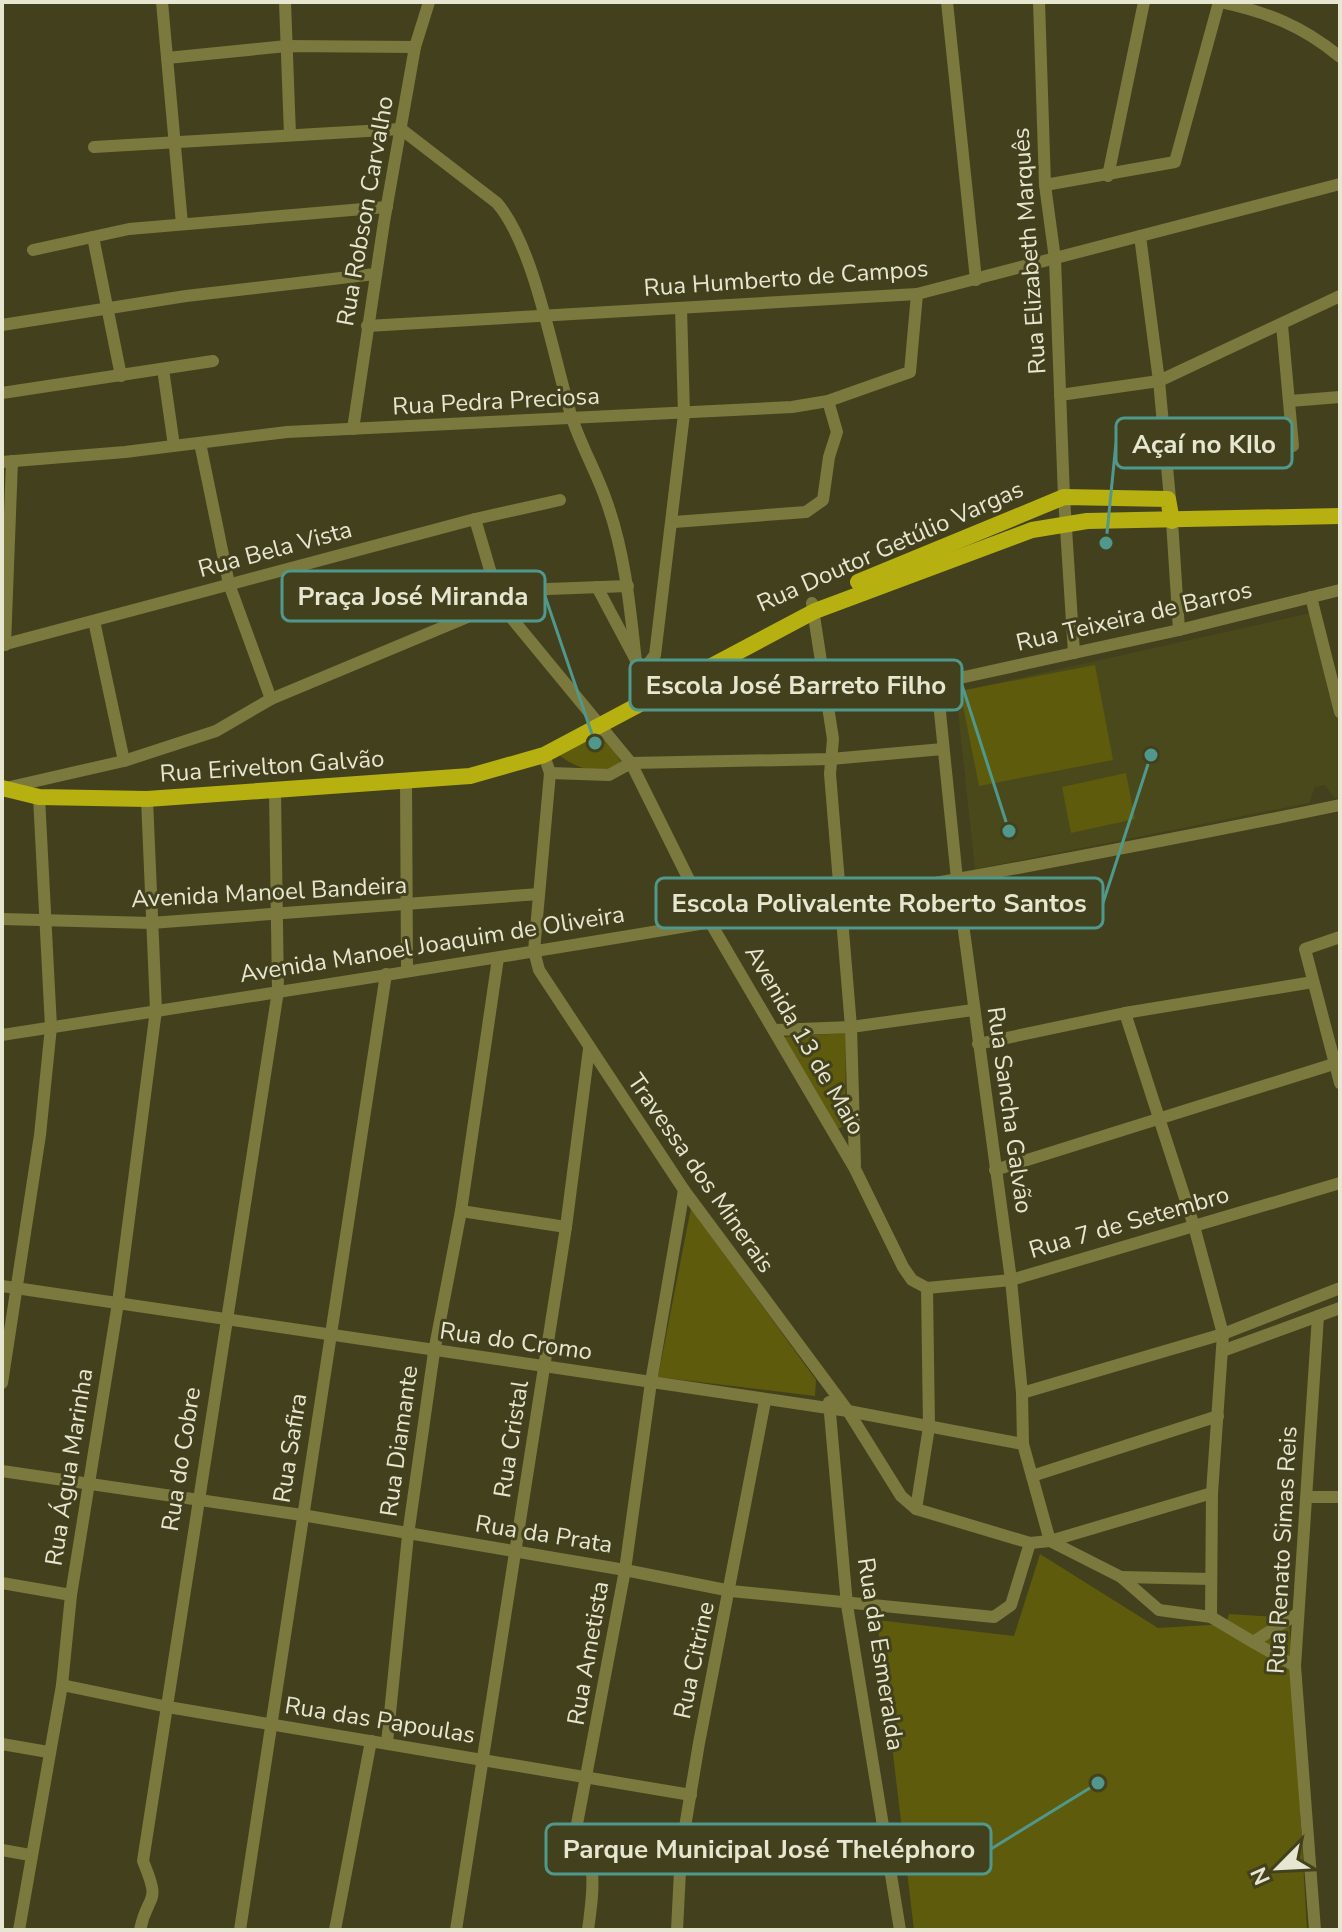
<svg xmlns="http://www.w3.org/2000/svg" width="1342" height="1932" viewBox="0 0 1342 1932" font-family="'Nunito Sans',sans-serif">
  <style>
    .built { fill: #4a491c }
    .green { fill: #5e5b0d }
    .lines { fill: none; stroke-linecap: round; stroke-linejoin: round }
    .minor { stroke: #7b793d; stroke-width: 12 }
    .major { stroke: #b6b010; stroke-width: 16 }
    .labels { text-anchor: middle; stroke-width: 6; stroke-linejoin: round; paint-order: stroke }
    .street-label { font-size: 24px; fill: #e6e6d1; stroke: #43411d }
    .leader { fill: none; stroke: #50988c; stroke-width: 3 }
    .callout-dot { fill: #50988c; stroke: #43411d; stroke-width: 3 }
    .callout { fill: #43411d; stroke: #50988c; stroke-width: 3 }
    .callout-label { font-size: 26px; text-anchor: middle; font-weight: bold; fill: #e6e6d1 }
  </style>
  <rect width="100%" height="100%" fill="#43411d"/>
  <!-- built -->
  <path class="built" d="M1311,613L1340,723V797L1334,798L1325,785L1315,787L1309,803L975,869L956,692Z"/>
  <!-- green -->
  <g class="green">
    <path d="M1095,665L1113,760L979,786L960,691Z"/>
    <path d="M602,732L623,765C599,775 577,770 558,754Z"/>
    <path d="M1126,773L1135,819L1071,833L1062,787Z"/>
    <path d="M846,1033L845,1126L837,1129L784,1037Z"/>
    <path d="M691,1208L816,1380L815,1396L658,1377Z"/>
    <path d="M1040,1554L1158,1628L1226,1624L1229,1614L1289,1618L1307,1930H914L877,1620L1014,1636Z"/>
  </g>
  <g class="lines">
    <!-- minor -->
    <g class="minor">
      <path d="M162,2L182,224"/>
      <path d="M285,2L290,135"/>
      <path d="M947,2L976,280"/>
      <path d="M1039,2L1045,185L1055,259L1064,497L1074,653"/>
      <path d="M1220,2C1267,12 1303,26 1340,57"/>
      <path d="M167,58L287,46L415,47"/>
      <path d="M94,147L401,129L497,203C535,247 553,357 571,415C580,444 596,471 606,500C625,552 630,607 636,662"/>
      <path d="M1108,176L1144,2"/>
      <path d="M1045,185L1175,162L1219,2"/>
      <path d="M1140,236L1159,381L1170,499"/>
      <path d="M93,237L121,376"/>
      <path d="M33,250L129,229L387,207"/>
      <path d="M2,325L186,296L375,274"/>
      <path d="M1282,325L1293,446"/>
      <path d="M367,326L917,294L1340,184"/>
      <path d="M163,369L174,446"/>
      <path d="M2,393L213,361"/>
      <path d="M1060,395L1159,381L1340,296"/>
      <path d="M1290,401L1340,397"/>
      <path d="M353,429L384,222L415,47L429,2"/>
      <path d="M200,443L229,584L271,699"/>
      <path d="M2,462L125,452L287,432L792,407L828,401L910,372L917,294"/>
      <path d="M475,519L500,604L631,763L710,922L855,1169L903,1267L912,1280L927,1288"/>
      <path d="M1172,521L1179,630"/>
      <path d="M674,522L806,512L823,500L829,457L837,432L828,401"/>
      <path d="M597,587L655,696"/>
      <path d="M1311,597L1340,712"/>
      <path d="M812,603L833,739L830,774L851,1027L855,1165"/>
      <path d="M94,621L124,761"/>
      <path d="M2,645L475,519L560,500"/>
      <path d="M5,645L12,461"/>
      <path d="M642,672L655,655L684,414L681,308"/>
      <path d="M544,755L550,773L534,951L539,970L684,1190L848,1411L901,1496L916,1509L1030,1543L1050,1541L1121,1577L1159,1610L1211,1617L1253,1642L1297,1614"/>
      <path d="M550,773L609,775L631,763L831,759L943,749"/>
      <path d="M406,781L407,970"/>
      <path d="M10,787L124,761L216,731L271,699L518,596L548,589L628,586"/>
      <path d="M2,919L151,923L539,894"/>
      <path d="M1340,937L1305,949L1340,1083"/>
      <path d="M1125,1013L1194,1226L1223,1334L1212,1493L1211,1617"/>
      <path d="M776,1030L851,1027L973,1010"/>
      <path d="M2,1035C449,966 897,897 1340,805"/>
      <path d="M978,1044L1125,1013L1313,982"/>
      <path d="M995,1170L1340,1062"/>
      <path d="M461,1211L566,1227"/>
      <path d="M2,1286L848,1411L1023,1444"/>
      <path d="M927,1288L1011,1280L1340,1183"/>
      <path d="M1225,1350L1340,1308"/>
      <path d="M2,1383L40,1135L51,1027L39,797"/>
      <path d="M1022,1393L1223,1334L1340,1288"/>
      <path d="M829,1402L847,1605L900,1930"/>
      <path d="M2,1471L302,1515L625,1570L731,1591L994,1617L1011,1605L1030,1543"/>
      <path d="M1032,1476L1218,1416"/>
      <path d="M1212,1493L1050,1541L1023,1444L1022,1393L1011,1280L957,879L937,683L1179,630L1340,590"/>
      <path d="M1308,1497H1340"/>
      <path d="M916,1509L929,1427L927,1288"/>
      <path d="M1121,1577L1211,1579"/>
      <path d="M2,1583L71,1595"/>
      <path d="M1253,1642L1295,1666"/>
      <path d="M62,1685L168,1707L691,1795"/>
      <path d="M387,1743L408,1535L434,1352L461,1211L498,958"/>
      <path d="M2,1744L48,1752"/>
      <path d="M2,1850L30,1855"/>
      <path d="M19,1930L62,1685L71,1595L118,1303L156,1010L147,799"/>
      <path d="M140,1930C148,1891 162,1907 143,1861L278,991L275,792"/>
      <path d="M240,1930L386,974"/>
      <path d="M335,1930L371,1741"/>
      <path d="M456,1930L566,1227L589,1049"/>
      <path d="M588,1930C594,1886 597,1865 577,1824L625,1570L651,1382L684,1190"/>
      <path d="M677,1930L681,1851L699,1743L765,1401"/>
      <path d="M1315,1930L1295,1666L1318,1316"/>
    </g>
    <!-- major -->
    <g class="major">
      <path d="M858,582L1064,497L1168,499L1172,521"/>
      <path d="M2,788L39,797L147,799L470,776L544,755L815,611L1032,530L1087,521L1340,516"/>
    </g>
  </g>
  <g class="labels">
    <!-- street labels -->
    <g class="street-label">
      <text transform="translate(365 211) rotate(-80)" y="8">Rua Robson Carvalho</text>
      <text transform="translate(1029 251) rotate(-94)" y="8">Rua Elizabeth Marquês</text>
      <text transform="translate(786 278) rotate(-4)" y="8">Rua Humberto de Campos</text>
      <text transform="translate(496 401) rotate(-3)" y="8">Rua Pedra Preciosa</text>
      <text transform="translate(890 546) rotate(-24)" y="8">Rua Doutor Getúlio Vargas</text>
      <text transform="translate(275 549) rotate(-15)" y="8">Rua Bela Vista</text>
      <text transform="translate(1134 616) rotate(-13)" y="8">Rua Teixeira de Barros</text>
      <text transform="translate(272 766) rotate(-4)" y="8">Rua Erivelton Galvão</text>
      <text transform="translate(269 892) rotate(-3)" y="8">Avenida Manoel Bandeira</text>
      <text transform="translate(432 944) rotate(-9)" y="8">Avenida Manoel Joaquim de Oliveira</text>
      <text transform="translate(805 1040) rotate(60)" y="8">Avenida 13 de Maio</text>
      <text transform="translate(1010 1110) rotate(82)" y="8">Rua Sancha Galvão</text>
      <text transform="translate(701 1173) rotate(55)" y="8">Travessa dos Minerais</text>
      <text transform="translate(1129 1222) rotate(-16)" y="8">Rua 7 de Setembro</text>
      <text transform="translate(516 1341) rotate(8)" y="8">Rua do Cromo</text>
      <text transform="translate(511 1439) rotate(-81)" y="8">Rua Cristal</text>
      <text transform="translate(399 1441) rotate(-82)" y="8">Rua Diamante</text>
      <text transform="translate(290 1448) rotate(-81)" y="8">Rua Safira</text>
      <text transform="translate(181 1459) rotate(-81)" y="8">Rua do Cobre</text>
      <text transform="translate(69 1467) rotate(-81)" y="8">Rua Água Marinha</text>
      <text transform="translate(544 1534) rotate(9)" y="8">Rua da Prata</text>
      <text transform="translate(1282 1550) rotate(-87)" y="8">Rua Renato Simas Reis</text>
      <text transform="translate(588 1653) rotate(-80)" y="8">Rua Ametista</text>
      <text transform="translate(881 1654) rotate(81)" y="8">Rua da Esmeralda</text>
      <text transform="translate(694 1660) rotate(-78)" y="8">Rua Citrine</text>
      <text transform="translate(380 1720) rotate(9)" y="8">Rua das Papoulas</text>
    </g>
  </g>
  <!-- callouts -->
  <path class="leader" d="M1106 543L1116 443M595 743L545 596M1009 831L962 685M1151 755L1103 903M1098 1783L991 1849"/>
  <g class="callout-dot">
    <circle cx="1106" cy="543" r="8"/>
    <circle cx="595" cy="743" r="8"/>
    <circle cx="1009" cy="831" r="8"/>
    <circle cx="1151" cy="755" r="8"/>
    <circle cx="1098" cy="1783" r="8"/>
  </g>
  <g class="callout">
    <rect x="1116" y="418" width="176" height="50" rx="8"/>
    <rect x="282" y="571" width="263" height="50" rx="8"/>
    <rect x="630" y="660" width="332" height="50" rx="8"/>
    <rect x="656" y="878" width="447" height="50" rx="8"/>
    <rect x="546" y="1824" width="445" height="50" rx="8"/>
  </g>
  <g class="callout-label">
    <text x="1204" y="453">Açaí no KIlo</text>
    <text x="413" y="605">Praça José Miranda</text>
    <text x="796" y="694">Escola José Barreto Filho</text>
    <text x="879" y="912">Escola Polivalente Roberto Santos</text>
    <text x="769" y="1858">Parque Municipal José Theléphoro</text>
  </g>
  <!-- border -->
  <rect width="1342" height="1932" fill="none" stroke="#e6e6d1" stroke-width="8"/>
  <!-- north arrow -->
  <g transform="translate(1278 1868) rotate(246)" stroke="#43411d" stroke-width="6" paint-order="stroke">
  <path d="M0-6L14 30L0 20L-14 30Z" fill="#e6e6d1"/>
  <text y="-12" font-size="22" font-weight="bold" text-anchor="middle" fill="#e6e6d1">N</text>
  </g>
</svg>
